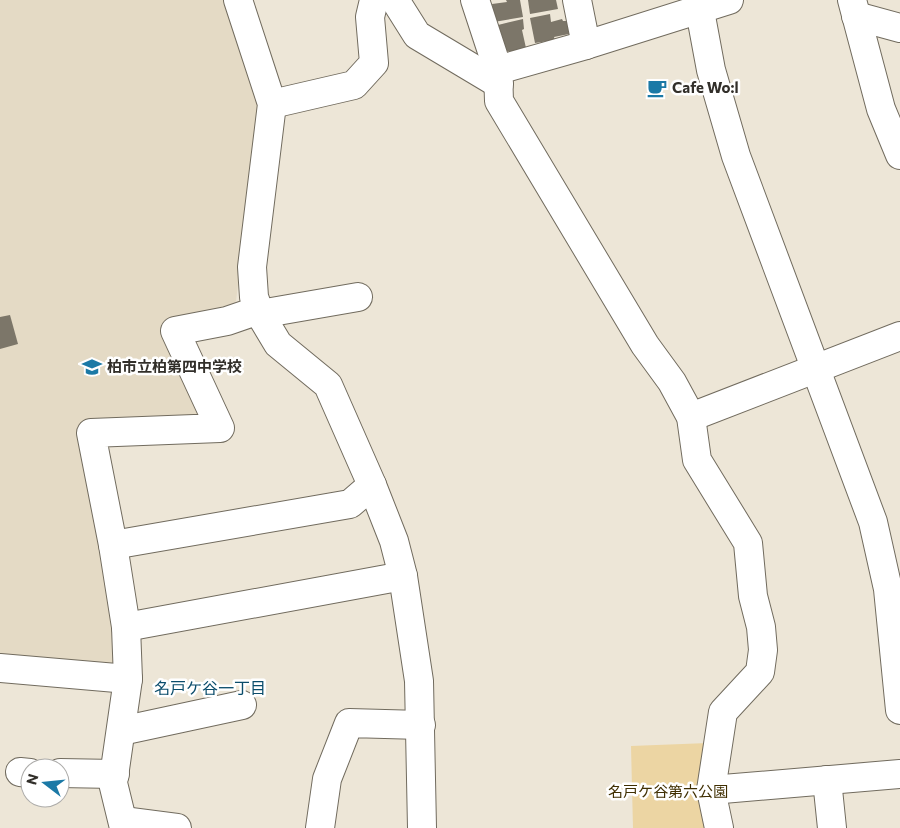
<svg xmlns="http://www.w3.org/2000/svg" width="900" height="828" viewBox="0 0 900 828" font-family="Commissioner,'Noto Sans JP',sans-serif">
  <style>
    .built { fill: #e4dac5 }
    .green { fill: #ecd5a3 }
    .building { fill: #7c7669 }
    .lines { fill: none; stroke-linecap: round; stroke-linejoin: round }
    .minor-casing { stroke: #716b5e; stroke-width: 30 }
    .minor { stroke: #fff; stroke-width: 28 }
    .labels { text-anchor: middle; stroke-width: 5; stroke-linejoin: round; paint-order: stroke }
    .poi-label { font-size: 15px; font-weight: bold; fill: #322f2a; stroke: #fff; text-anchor: start }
    .park-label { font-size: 15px; fill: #402f02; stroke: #fff }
    .neighbourhood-label { font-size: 16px; fill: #0a4c6b; stroke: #fff }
  </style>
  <rect width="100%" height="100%" fill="#ede6d7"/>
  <!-- built -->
  <path class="built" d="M0,0H224L260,106L236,301L226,313L166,327L202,407L194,420L83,429L121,661L112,672L0,661Z"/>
  <!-- green -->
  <path class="green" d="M708,743L707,828H633L631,746Z"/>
  <!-- building -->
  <g class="building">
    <path d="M506,0H520L523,17L494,22L492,4L507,2Z"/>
    <path d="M528,0H556L558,9L530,14Z"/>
    <path d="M550,14L551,22L562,19L563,21H567L569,34L554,37L555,40L535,43L530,18Z"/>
    <path d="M523,19L524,29L522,30L526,48L511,52L501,50L498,25Z"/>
    <path d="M10,315L18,344L0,349V317Z"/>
  </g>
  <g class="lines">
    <defs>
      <g id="minor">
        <path d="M238,0L272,104L252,267L254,297L260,314L278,344L328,385L372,485L394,541L403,576L419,681L422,828"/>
        <path d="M395,0L417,35L499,84"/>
        <path d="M475,0L498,70L499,101L645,345L672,382L691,417L697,460L748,543L753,596L761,627L763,650L760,672L723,712L711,790L719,828"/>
        <path d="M577,0L586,45L729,0"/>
        <path d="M698,0L711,70L736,156L873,522L888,589L900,710"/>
        <path d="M852,0L881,109L900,155"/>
        <path d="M856,16L900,28"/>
        <path d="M498,70L586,45"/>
        <path d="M272,104L354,85L374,63L370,17L374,0"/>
        <path d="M260,314L358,297"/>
        <path d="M691,417L900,336"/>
        <path d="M113,545L350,504L372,485"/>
        <path d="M126,627L403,576"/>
        <path d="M0,668L128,679"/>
        <path d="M121,731L242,705"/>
        <path d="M20,772L30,773"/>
        <path d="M60,773L115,774"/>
        <path d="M827,780L832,828"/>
        <path d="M711,790L900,774"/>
        <path d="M123,821L177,828"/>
        <path d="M124,828L113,783L128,679L126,627L113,545L91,433L220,428L175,331L227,321L259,310"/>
        <path d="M320,828L327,779L349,723L421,725"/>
      </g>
    </defs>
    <!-- minor casing -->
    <use href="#minor" class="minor-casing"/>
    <!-- minor -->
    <use href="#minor" class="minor"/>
  </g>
  <!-- icons -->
  <defs>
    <symbol id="cafe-bare" viewBox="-9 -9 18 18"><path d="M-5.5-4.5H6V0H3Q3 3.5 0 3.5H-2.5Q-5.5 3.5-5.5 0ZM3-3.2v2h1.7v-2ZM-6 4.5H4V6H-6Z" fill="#1b79a6" stroke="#fff" stroke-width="2.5" paint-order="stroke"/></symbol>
    <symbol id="school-bare" viewBox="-9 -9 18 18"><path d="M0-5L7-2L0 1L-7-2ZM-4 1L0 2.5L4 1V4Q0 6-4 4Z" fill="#1b79a6" stroke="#fff" stroke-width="2.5" paint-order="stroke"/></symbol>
  </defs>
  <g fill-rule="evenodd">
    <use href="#cafe-bare" x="643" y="74" width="28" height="28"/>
    <use href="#school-bare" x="78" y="353" width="28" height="28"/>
  </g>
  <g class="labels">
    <!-- poi labels -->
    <g class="poi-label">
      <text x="672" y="93">Cafe Wo:l</text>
      <text x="107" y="372">柏市立柏第四中学校</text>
    </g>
    <!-- park labels -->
    <g class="park-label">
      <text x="668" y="797">名戸ケ谷第六公園</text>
    </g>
    <!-- neighbourhood labels -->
    <g class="neighbourhood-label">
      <text x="210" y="694">名戸ケ谷一丁目</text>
    </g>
  </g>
  <!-- north arrow -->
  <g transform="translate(45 783) rotate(286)"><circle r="24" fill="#ffffff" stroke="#adacaa"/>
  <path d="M0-4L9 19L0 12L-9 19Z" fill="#1b79a6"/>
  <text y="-8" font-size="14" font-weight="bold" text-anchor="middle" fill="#322f2a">N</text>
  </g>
</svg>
